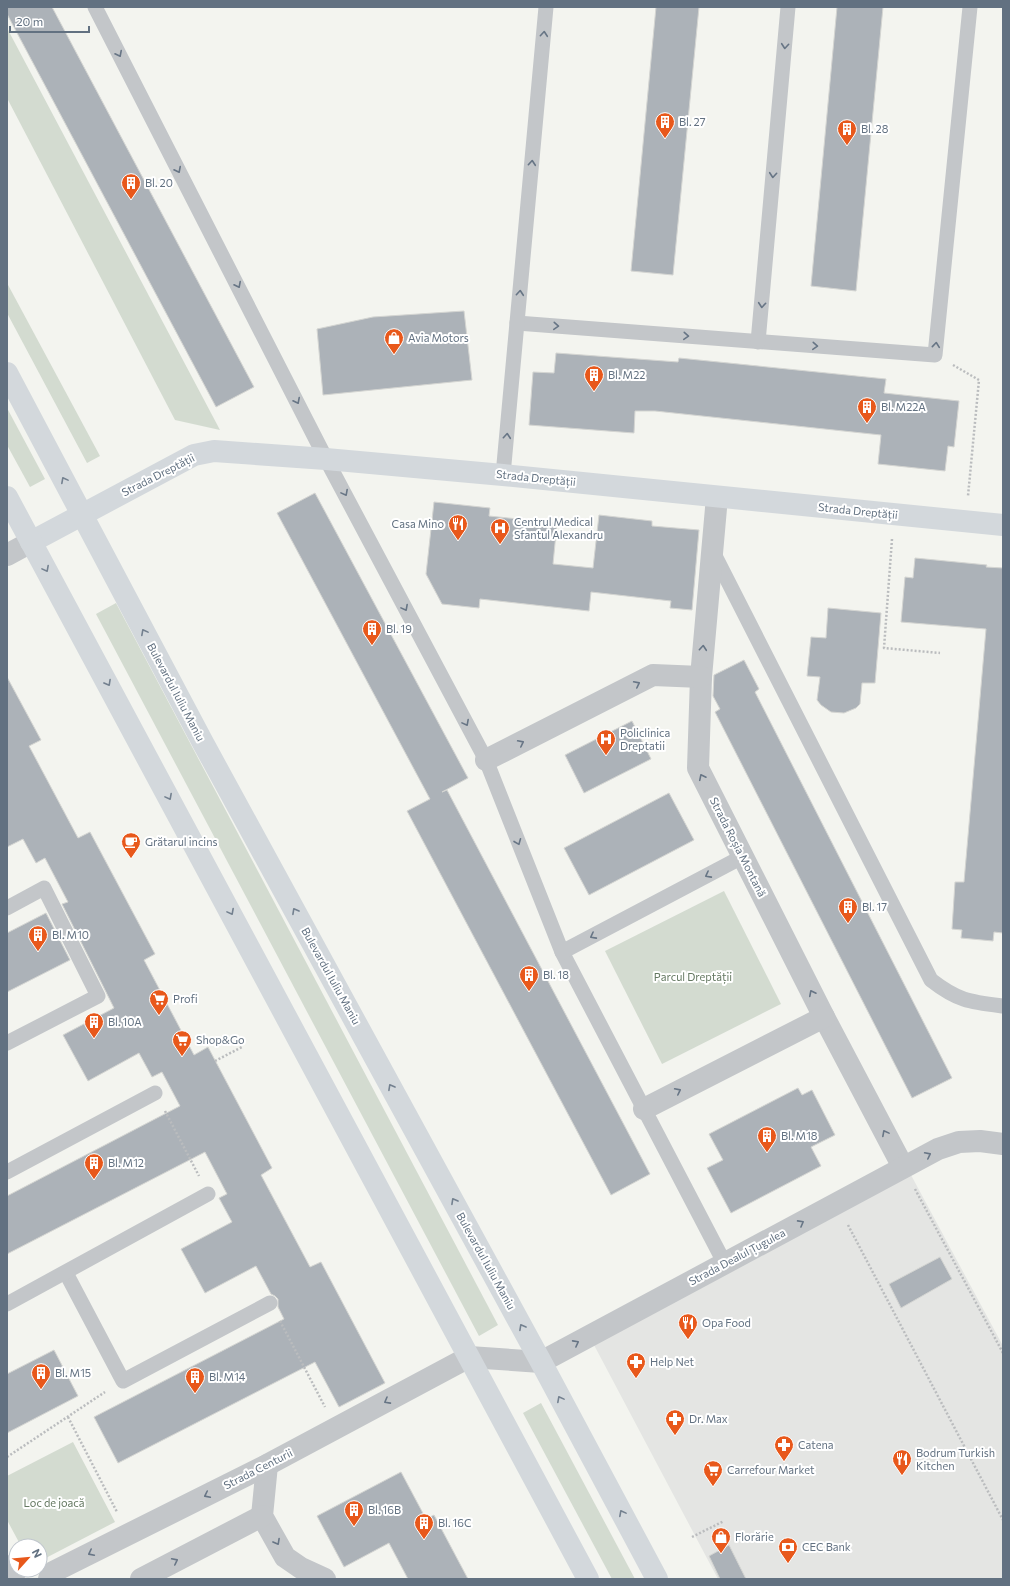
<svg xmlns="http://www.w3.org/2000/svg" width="1010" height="1586" viewBox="0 0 1010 1586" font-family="Commissioner,sans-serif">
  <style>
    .built { fill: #e4e5e3 }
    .green { fill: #d3dbd0 }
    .building { fill: #acb2b8; stroke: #d4d5d2 }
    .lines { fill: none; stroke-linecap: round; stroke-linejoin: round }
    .path { stroke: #babcbe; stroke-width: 2.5; stroke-dasharray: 2 2; stroke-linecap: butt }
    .lane { stroke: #c3c6c9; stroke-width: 15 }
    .street { stroke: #c3c6c9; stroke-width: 22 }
    .secondary { stroke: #d3d8dc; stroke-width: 22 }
    .primary { stroke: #d3d8dc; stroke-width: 22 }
    .oneway { stroke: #677585 }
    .oneway2 { stroke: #73808f }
    .labels { text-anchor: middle; stroke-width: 4; stroke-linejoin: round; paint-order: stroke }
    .poi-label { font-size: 11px; fill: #627181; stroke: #fff; text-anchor: start }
    .street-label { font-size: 11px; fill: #627181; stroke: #fff }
    .park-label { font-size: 11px; fill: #647861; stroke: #fff }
  </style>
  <rect width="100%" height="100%" fill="#f3f4ef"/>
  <!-- built -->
  <path class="built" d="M911,1175L1003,1346V1579H718L594,1345Z"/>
  <!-- green -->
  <g class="green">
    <path d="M7,28L220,430L175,420L7,98Z"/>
    <path d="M7,283L100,456L87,463L7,313Z"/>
    <path d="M7,408L45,479L30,487L7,445Z"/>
    <path d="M116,603L498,1325L479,1336L96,614Z"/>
    <path d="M724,891L781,1004L662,1064L605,951Z"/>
    <path d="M541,1403L635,1579H612L523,1413Z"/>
    <path d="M73,1442L115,1522L40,1561V1546H21L7,1520V1476Z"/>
  </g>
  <!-- building -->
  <g class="building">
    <path d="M7,7H52L254,387L216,407L7,14Z"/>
    <path d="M656,7H699L673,275L631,271Z"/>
    <path d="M837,7H883L856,291L811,286Z"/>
    <path d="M464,311L472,380L323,395L317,329L373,317Z"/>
    <path d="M556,353L678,362L679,358L886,379L884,393L959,401L954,447L948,446L945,471L878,464L881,435L655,411H635L634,433L529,425L533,372L554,373Z"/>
    <path d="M315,493L468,778L442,792L447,790L650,1174L611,1195L407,811L430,799L277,513Z"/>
    <path d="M434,502L490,508L489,516L557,523L553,564L593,568L599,515L652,521V526L699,530L692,610L670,608L671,601L591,592L589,611L480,599L479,608L442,604L426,574Z"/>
    <path d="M915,558L987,565L986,567L1003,568V933L994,932L993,941L961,938L962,930L952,929L955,882H964L986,629L901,622L905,577L913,578Z"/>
    <path d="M828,608L881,613L875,683H862L860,704L856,708L844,713L831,712L821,705L817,700L820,677L807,676L811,637L826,638Z"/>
    <path d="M744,660L759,689L755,692L952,1078L912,1098L715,712L720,709L713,696L714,675Z"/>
    <path d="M7,677L41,740L29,746L78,838L90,832L155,954L144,960L194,1055L208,1047L272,1168L261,1175L310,1267L321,1262L385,1383L339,1407L315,1362L118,1463L94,1417L284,1319L278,1307V1299L275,1296L271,1294L256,1266L205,1293L181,1249L232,1222L219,1198L227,1194L205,1152L7,1254V1196L180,1106L162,1072L152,1077L139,1053L88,1081L63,1035L114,1008L62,904L68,902L45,858L36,863L23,839L7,847Z"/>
    <path d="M632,721L651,759L584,793L565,755Z"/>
    <path d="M669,793L694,840L589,895L564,848Z"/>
    <path d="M46,913L70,960L7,992V933Z"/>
    <path d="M798,1088L802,1095L812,1090L835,1135L811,1147L821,1166L731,1213L707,1168L723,1160L709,1134Z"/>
    <path d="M940,1257L952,1279L901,1308L889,1284Z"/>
    <path d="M54,1350L78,1396L7,1433V1374Z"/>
    <path d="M401,1472L426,1519L434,1515L468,1579H408L389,1543L344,1567L317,1516Z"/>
    <path d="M729,1545L746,1579H720L709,1556Z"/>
  </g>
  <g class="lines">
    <!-- path -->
    <g class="path">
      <path d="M953,365L979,380L968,496"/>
      <path d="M892,539L884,648L940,653"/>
      <path d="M215,1061L242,1047"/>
      <path d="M165,1111L199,1176"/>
      <path d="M915,1189L1003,1353"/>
      <path d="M848,1225L1003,1520"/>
      <path d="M280,1321L325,1407"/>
      <path d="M68,1417L117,1512"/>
      <path d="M7,1457L105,1392"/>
      <path d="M692,1537L724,1521"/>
    </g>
    <!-- lane -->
    <g class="lane">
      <path d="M95,7L326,459L486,760L562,952L725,1264"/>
      <path d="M517,323L935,355L970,7"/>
      <path d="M758,342L788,7"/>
      <path d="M503,475L546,7"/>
      <path d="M713,552L931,980C958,1001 970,1002 1003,1006"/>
      <path d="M7,908L44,888L98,996L7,1043"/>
      <path d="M562,952L742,857"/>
      <path d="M7,1172L155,1093"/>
      <path d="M66,1273L123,1381L270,1303"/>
      <path d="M7,1304L208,1194"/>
    </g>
    <!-- street -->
    <g class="street">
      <path d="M717,497L701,677L698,768L824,1017L903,1167"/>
      <path d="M7,555L31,542"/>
      <path d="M486,760L653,675L701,677"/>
      <path d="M644,1109L824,1017"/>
      <path d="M267,1465L262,1516L285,1557L301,1568L325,1579"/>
      <path d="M7,1566L14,1579"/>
      <path d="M49,1579L51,1573L267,1465L469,1357L541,1362L938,1149L959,1142L980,1141L1003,1144"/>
      <path d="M141,1579L262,1516"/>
    </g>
    <!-- secondary -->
    <path class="secondary" d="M31,542L194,455L214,451L326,459L503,475L1003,525"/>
    <!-- primary -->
    <g class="primary">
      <path d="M7,373L202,741L541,1362L657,1579"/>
      <path d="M7,497L588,1579"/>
    </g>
  </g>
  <!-- one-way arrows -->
  <defs><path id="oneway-chevron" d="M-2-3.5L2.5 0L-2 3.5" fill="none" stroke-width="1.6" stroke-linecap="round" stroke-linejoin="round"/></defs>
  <g class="oneway">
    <use href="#oneway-chevron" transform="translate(544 34) rotate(-85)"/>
    <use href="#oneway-chevron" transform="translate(785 46) rotate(95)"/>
    <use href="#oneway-chevron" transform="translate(119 54) rotate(63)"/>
    <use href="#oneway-chevron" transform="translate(532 163) rotate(-85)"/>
    <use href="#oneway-chevron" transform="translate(178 170) rotate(63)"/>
    <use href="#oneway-chevron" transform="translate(773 175) rotate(95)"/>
    <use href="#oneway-chevron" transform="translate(238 285) rotate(63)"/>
    <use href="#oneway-chevron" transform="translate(520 293) rotate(-85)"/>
    <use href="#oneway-chevron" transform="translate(762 305) rotate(95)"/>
    <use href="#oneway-chevron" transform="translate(556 326) rotate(4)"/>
    <use href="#oneway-chevron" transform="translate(686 336) rotate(4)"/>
    <use href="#oneway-chevron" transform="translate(936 345) rotate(-84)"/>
    <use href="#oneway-chevron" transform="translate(815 346) rotate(4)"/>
    <use href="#oneway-chevron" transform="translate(297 401) rotate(63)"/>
    <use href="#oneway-chevron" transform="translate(507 436) rotate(-85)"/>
    <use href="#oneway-chevron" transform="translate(345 493) rotate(62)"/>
    <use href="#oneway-chevron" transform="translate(405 608) rotate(62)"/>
    <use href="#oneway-chevron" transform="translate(703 648) rotate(-85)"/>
    <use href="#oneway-chevron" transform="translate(637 684) rotate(-27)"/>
    <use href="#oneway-chevron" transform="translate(466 723) rotate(62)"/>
    <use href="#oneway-chevron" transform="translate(521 743) rotate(-27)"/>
    <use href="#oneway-chevron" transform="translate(702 777) rotate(-116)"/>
    <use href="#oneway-chevron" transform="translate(518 842) rotate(68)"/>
    <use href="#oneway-chevron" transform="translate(708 875) rotate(152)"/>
    <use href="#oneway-chevron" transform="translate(593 936) rotate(152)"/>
    <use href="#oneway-chevron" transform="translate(812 993) rotate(-117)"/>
    <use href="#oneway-chevron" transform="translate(678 1091) rotate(-27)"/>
    <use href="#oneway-chevron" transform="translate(885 1133) rotate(-118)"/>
    <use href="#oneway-chevron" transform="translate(928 1155) rotate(-27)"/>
    <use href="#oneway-chevron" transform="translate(801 1223) rotate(-29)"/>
    <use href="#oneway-chevron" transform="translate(576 1343) rotate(-28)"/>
    <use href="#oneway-chevron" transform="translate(387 1401) rotate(151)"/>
    <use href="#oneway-chevron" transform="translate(207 1495) rotate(154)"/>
    <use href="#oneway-chevron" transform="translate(277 1542) rotate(61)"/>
    <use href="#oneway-chevron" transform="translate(91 1553) rotate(153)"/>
    <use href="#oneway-chevron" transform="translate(175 1561) rotate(-27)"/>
  </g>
  <g class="oneway2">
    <use href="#oneway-chevron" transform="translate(64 480) rotate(-118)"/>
    <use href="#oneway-chevron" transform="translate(46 569) rotate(62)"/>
    <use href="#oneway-chevron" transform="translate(144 632) rotate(-118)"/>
    <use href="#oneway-chevron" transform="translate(108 683) rotate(61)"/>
    <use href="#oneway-chevron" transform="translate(169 797) rotate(62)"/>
    <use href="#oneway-chevron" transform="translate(295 911) rotate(-119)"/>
    <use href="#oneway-chevron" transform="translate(231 912) rotate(62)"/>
    <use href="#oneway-chevron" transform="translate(391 1087) rotate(-119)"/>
    <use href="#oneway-chevron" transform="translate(454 1201) rotate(-119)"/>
    <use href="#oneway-chevron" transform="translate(522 1327) rotate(-119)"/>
    <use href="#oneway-chevron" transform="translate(560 1399) rotate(-118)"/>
    <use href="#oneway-chevron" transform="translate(622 1513) rotate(-118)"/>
  </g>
  <!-- icons -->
  <defs>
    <symbol id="building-pin" viewBox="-11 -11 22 30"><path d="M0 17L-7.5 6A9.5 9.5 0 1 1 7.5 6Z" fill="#e8581b" stroke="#fff"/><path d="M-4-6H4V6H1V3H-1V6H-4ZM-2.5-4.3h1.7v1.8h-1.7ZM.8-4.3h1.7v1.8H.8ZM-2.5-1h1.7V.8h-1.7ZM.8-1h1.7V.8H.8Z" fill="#fff"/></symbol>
    <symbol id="shop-pin" viewBox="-11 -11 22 30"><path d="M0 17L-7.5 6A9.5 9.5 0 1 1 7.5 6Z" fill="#e8581b" stroke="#fff"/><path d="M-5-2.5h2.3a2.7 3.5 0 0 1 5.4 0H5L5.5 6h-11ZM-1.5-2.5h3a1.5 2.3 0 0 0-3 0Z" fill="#fff"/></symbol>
    <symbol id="restaurant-pin" viewBox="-11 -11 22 30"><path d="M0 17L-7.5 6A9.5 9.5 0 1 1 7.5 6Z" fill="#e8581b" stroke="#fff"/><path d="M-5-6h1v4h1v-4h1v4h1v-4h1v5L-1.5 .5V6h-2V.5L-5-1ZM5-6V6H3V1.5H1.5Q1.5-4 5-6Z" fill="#fff"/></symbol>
    <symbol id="hospital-pin" viewBox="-11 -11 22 30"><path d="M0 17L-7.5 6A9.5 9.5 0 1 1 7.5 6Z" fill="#e8581b" stroke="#fff"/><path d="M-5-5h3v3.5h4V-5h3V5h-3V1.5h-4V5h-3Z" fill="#fff"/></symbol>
    <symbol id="cafe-pin" viewBox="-11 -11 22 30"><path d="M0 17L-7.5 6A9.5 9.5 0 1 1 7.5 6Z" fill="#e8581b" stroke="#fff"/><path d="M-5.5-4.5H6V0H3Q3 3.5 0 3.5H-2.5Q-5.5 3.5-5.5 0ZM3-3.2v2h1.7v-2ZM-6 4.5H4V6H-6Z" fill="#fff"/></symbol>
    <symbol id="supermarket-pin" viewBox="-11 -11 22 30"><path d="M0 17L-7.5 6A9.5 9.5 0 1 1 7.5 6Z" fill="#e8581b" stroke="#fff"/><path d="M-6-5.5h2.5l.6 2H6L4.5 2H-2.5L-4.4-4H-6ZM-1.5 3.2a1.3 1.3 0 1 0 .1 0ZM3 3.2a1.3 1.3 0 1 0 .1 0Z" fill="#fff"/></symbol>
    <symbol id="pharmacy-pin" viewBox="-11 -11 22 30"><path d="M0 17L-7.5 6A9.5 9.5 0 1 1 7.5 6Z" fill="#e8581b" stroke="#fff"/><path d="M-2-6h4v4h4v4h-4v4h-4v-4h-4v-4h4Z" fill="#fff"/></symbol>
    <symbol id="bank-pin" viewBox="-11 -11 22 30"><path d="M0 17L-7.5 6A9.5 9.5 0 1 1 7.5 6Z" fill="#e8581b" stroke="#fff"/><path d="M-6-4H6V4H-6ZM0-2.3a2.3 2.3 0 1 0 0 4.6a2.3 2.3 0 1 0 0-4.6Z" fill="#fff"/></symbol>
  </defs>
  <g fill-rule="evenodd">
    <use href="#building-pin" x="654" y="111" width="22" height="30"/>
    <use href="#building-pin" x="836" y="118" width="22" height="30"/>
    <use href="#building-pin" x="120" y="172" width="22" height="30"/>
    <use href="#shop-pin" x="383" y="327" width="22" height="30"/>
    <use href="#building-pin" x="583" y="364" width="22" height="30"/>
    <use href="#building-pin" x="856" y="396" width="22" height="30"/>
    <use href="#restaurant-pin" x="447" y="513" width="22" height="30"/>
    <use href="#hospital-pin" x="489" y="517" width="22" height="30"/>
    <use href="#building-pin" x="361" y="618" width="22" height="30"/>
    <use href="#hospital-pin" x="595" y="728" width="22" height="30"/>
    <use href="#cafe-pin" x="120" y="831" width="22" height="30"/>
    <use href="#building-pin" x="837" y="896" width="22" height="30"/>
    <use href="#building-pin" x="27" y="924" width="22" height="30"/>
    <use href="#building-pin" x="518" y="964" width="22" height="30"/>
    <use href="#supermarket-pin" x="148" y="988" width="22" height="30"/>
    <use href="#building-pin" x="83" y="1011" width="22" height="30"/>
    <use href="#supermarket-pin" x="171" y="1029" width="22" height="30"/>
    <use href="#building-pin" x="756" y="1125" width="22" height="30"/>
    <use href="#building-pin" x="83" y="1152" width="22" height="30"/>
    <use href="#restaurant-pin" x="677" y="1312" width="22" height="30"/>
    <use href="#pharmacy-pin" x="625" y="1351" width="22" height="30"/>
    <use href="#building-pin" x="30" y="1362" width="22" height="30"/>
    <use href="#building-pin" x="184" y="1366" width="22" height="30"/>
    <use href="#pharmacy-pin" x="664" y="1408" width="22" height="30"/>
    <use href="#pharmacy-pin" x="773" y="1434" width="22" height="30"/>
    <use href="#restaurant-pin" x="891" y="1448" width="22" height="30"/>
    <use href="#supermarket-pin" x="702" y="1459" width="22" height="30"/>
    <use href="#building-pin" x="343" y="1499" width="22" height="30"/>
    <use href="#building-pin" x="413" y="1512" width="22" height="30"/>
    <use href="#shop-pin" x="710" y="1526" width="22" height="30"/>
    <use href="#bank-pin" x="777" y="1536" width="22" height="30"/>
  </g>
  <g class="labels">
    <!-- poi labels -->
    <g class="poi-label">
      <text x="679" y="126">Bl. 27</text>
      <text x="861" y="133">Bl. 28</text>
      <text x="145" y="187">Bl. 20</text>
      <text x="408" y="342">Avia Motors</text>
      <text x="608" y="379">Bl. M22</text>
      <text x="881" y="411">Bl. M22A</text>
      <text x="514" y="526">Centrul Medical<tspan x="514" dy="13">Sfantul Alexandru</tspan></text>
      <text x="444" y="528" text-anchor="end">Casa Mino</text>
      <text x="386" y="633">Bl. 19</text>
      <text x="620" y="737">Policlinica<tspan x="620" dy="13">Dreptatii</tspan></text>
      <text x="145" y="846">Grătarul incins</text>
      <text x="862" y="911">Bl. 17</text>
      <text x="52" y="939">Bl. M10</text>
      <text x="543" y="979">Bl. 18</text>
      <text x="173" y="1003">Profi</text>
      <text x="108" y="1026">Bl. 10A</text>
      <text x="196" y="1044">Shop&amp;Go</text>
      <text x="781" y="1140">Bl. M18</text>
      <text x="108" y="1167">Bl. M12</text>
      <text x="702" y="1327">Opa Food</text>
      <text x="650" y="1366">Help Net</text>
      <text x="55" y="1377">Bl. M15</text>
      <text x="209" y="1381">Bl. M14</text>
      <text x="689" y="1423">Dr. Max</text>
      <text x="798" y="1449">Catena</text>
      <text x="916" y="1457">Bodrum Turkish<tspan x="916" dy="13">Kitchen</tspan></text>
      <text x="727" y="1474">Carrefour Market</text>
      <text x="368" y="1514">Bl. 16B</text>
      <text x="438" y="1527">Bl. 16C</text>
      <text x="735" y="1541">Florărie</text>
      <text x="802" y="1551">CEC Bank</text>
    </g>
    <!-- street labels -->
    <g class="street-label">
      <text transform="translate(158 475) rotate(-27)" y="4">Strada Dreptății</text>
      <text transform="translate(536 478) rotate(6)" y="4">Strada Dreptății</text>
      <text transform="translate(858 511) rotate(6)" y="4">Strada Dreptății</text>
      <text transform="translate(176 692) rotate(62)" y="4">Bulevardul Iuliu Maniu</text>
      <text transform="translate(738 847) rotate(63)" y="4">Strada Roșia Montană</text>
      <text transform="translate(331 976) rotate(61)" y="4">Bulevardul Iuliu Maniu</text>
      <text transform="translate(737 1257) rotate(-28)" y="4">Strada Dealul Țugulea</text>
      <text transform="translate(486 1261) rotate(61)" y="4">Bulevardul Iuliu Maniu</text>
      <text transform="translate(258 1469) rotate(-27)" y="4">Strada Centurii</text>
    </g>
    <!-- park labels -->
    <g class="park-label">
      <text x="693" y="981">Parcul Dreptății</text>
      <text x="54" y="1507">Loc de joacă</text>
    </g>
  </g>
  <!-- border -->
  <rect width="1010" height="1586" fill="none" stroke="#627181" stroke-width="16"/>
  <!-- north arrow -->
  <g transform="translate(28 1558) rotate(63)"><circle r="19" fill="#ffffff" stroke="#c0c6cd"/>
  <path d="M0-3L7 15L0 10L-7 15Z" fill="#e8581b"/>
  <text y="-6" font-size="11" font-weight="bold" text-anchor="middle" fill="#627181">N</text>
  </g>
  <!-- scale -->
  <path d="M10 26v6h79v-6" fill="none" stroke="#627181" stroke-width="2"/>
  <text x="16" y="26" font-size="12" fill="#627181" stroke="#ffffff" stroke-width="3" paint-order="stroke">20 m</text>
</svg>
